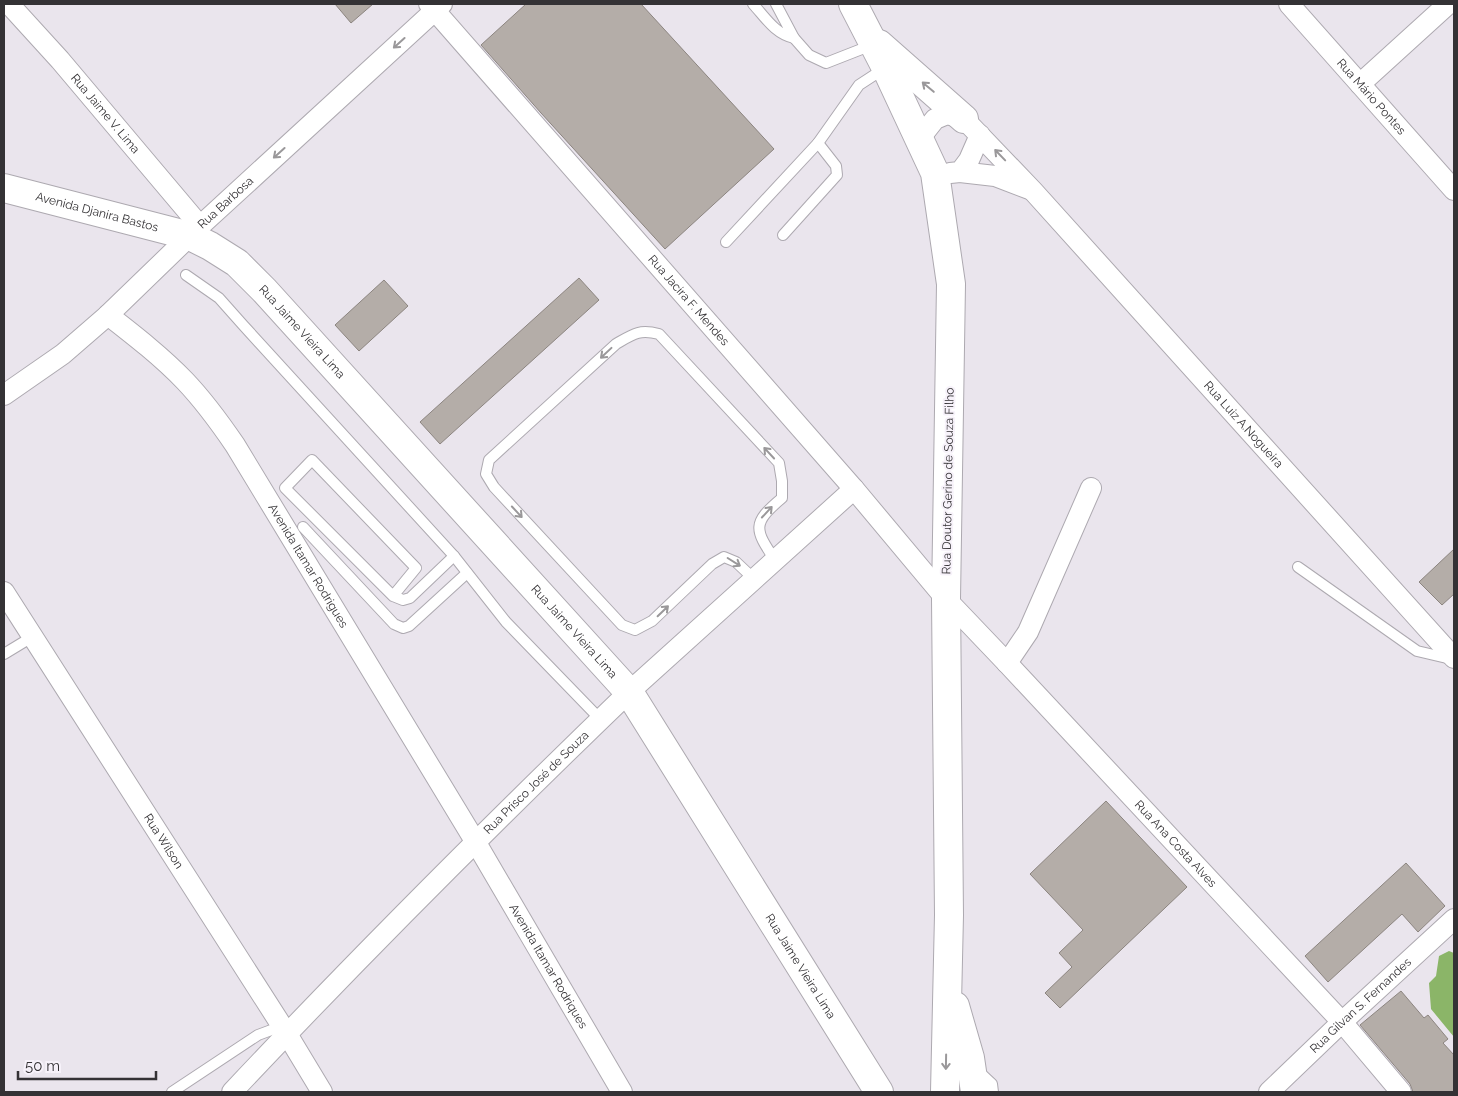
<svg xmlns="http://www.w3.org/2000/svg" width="1458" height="1096" viewBox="0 0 1458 1096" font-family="Raleway,sans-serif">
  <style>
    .forest { fill: #8bb568 }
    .building { fill: #b4ada8; stroke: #8c8580 }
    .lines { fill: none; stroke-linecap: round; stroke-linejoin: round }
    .service-casing { stroke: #ada9b0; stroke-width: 12 }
    .minor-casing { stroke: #ada9b0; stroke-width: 22 }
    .secondary-casing { stroke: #ada9b0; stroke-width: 30 }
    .service { stroke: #fff; stroke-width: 10 }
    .minor { stroke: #fff; stroke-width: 20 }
    .secondary { stroke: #fff; stroke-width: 28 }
    .oneway { stroke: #9a989a }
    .labels { text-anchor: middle; stroke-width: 4; stroke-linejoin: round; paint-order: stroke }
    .street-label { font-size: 12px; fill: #343235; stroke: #f7f2fa }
  </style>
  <rect width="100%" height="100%" fill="#eae5ed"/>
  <!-- forest -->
  <path class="forest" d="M1449,951L1454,953V1037L1431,1009L1429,983L1436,976L1439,956Z"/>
  <!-- building -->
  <g class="building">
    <path d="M335,4H373L351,23Z"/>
    <path d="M526,4H641L774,149L665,249L541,113L481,45Z"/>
    <path d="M579,278L599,300L440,444L420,422Z"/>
    <path d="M384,280L408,306L359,351L335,325Z"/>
    <path d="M1454,549V594L1442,605L1419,582Z"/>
    <path d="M1106,801L1187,887L1060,1008L1045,993L1072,967L1059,953L1083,930L1030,874Z"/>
    <path d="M1406,863L1445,906L1418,932L1402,914L1328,982L1305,956Z"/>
    <path d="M1401,991L1424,1018L1428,1015L1448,1039L1443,1043L1454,1055V1092H1413L1410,1084L1360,1025Z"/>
  </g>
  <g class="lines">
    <defs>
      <g id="service">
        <path d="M753,4C765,17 775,34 794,38L776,4"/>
        <path d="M794,38L809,55L826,63L872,45"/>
        <path d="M783,235L837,175L836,166L818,143"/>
        <path d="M726,242L818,143L859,85L885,68"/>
        <path d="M186,275L219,298L243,325L454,556L506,622L600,719"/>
        <path d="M303,527L394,624L403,628L409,626L467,573"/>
        <path d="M1298,567L1417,651L1451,659"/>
        <path d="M754,579L736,562L724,557L712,564L652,621L635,630L622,625L494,487L486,474L489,460L616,344C633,334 639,329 659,334L779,463L782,481V498C752,523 754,529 775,560"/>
        <path d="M393,596L416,568L312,460L285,488L393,596L403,600L410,598L454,556"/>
        <path d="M4,654L32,637"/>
        <path d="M977,1070L992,1084L993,1092"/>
        <path d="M172,1092L258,1035L282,1026"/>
      </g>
      <g id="minor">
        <path id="s1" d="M9,4L60,60L200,226"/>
        <path id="s2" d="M429,4L854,489L946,599L1007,663L1342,1022L1401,1092"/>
        <path id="s3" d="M1289,4L1454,190"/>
        <path d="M1360,84L1448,4"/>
        <path id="s4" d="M920,138L935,119L947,114L964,119L1033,191L1454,658"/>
        <path d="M960,172L995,176L1029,189"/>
        <path d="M950,173L960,172L969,160L980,135"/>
        <path id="s5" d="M108,315C135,336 162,357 185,381C204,401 220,423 235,445L475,841L622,1092"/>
        <path id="s6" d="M4,395L63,354L108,315L200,226L442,4"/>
        <path id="s7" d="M4,592L287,1034L322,1092"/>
        <path d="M1007,663L1028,632L1091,488"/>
        <path id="s8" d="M232,1092C361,955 493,823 629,692L854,489"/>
        <path id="s9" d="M1269,1092L1342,1022L1454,919"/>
      </g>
      <g id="secondary">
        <path d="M853,4L886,68L935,173L951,284L946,599L949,915L945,1092"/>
        <path d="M879,44L964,119"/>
        <path id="s10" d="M4,188L190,236L210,246L237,263L264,290L629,692L879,1092"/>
        <path d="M955,1006L970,1058L975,1092"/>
      </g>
    </defs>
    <!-- service casing -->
    <use href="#service" class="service-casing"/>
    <!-- minor casing -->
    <use href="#minor" class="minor-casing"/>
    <!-- secondary casing -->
    <use href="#secondary" class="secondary-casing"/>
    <!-- service -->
    <use href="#service" class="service"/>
    <!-- minor -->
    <use href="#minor" class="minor"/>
    <!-- secondary -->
    <use href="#secondary" class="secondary"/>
  </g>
  <!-- one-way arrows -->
  <defs><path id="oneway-shaft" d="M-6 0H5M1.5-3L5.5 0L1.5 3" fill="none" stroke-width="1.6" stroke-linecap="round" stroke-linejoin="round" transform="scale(1.25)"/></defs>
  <g class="oneway">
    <use href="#oneway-shaft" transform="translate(399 43) rotate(138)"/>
    <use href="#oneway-shaft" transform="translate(928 87) rotate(-140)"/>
    <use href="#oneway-shaft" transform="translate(279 153) rotate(138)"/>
    <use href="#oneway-shaft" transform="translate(1000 155) rotate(-134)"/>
    <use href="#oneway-shaft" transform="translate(606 353) rotate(137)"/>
    <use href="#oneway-shaft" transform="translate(769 453) rotate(-133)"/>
    <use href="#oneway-shaft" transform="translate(517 512) rotate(47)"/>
    <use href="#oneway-shaft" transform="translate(767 512) rotate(-47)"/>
    <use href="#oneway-shaft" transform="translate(734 562) rotate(32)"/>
    <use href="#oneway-shaft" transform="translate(663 611) rotate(-44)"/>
    <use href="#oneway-shaft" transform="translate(946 1062) rotate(91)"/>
  </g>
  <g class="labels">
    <!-- street labels -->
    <g class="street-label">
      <text dy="4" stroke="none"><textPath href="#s3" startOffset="124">Rua Mário Pontes</textPath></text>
      <text dy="4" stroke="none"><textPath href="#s1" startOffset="146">Rua Jaime V. Lima</textPath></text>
      <text dy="4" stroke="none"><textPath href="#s6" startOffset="294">Rua Barbosa</textPath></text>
      <text dy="4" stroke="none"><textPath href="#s10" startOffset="96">Avenida Djanira Bastos</textPath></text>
      <text dy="4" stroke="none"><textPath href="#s2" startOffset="394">Rua Jacira F. Mendes</textPath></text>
      <text dy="4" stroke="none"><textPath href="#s10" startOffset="341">Rua Jaime Vieira Lima</textPath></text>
      <text dy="4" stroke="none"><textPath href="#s4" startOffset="469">Rua Luiz A.Nogueira</textPath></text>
      <text transform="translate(948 481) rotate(-89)" y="4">Rua Doutor Gerino de Souza Filho</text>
      <text dy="4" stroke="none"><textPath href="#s5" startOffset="324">Avenida Itamar Rodrigues</textPath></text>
      <text dy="4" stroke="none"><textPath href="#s10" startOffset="746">Rua Jaime Vieira Lima</textPath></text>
      <text dy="4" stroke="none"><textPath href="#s8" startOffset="434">Rua Prisco José de Souza</textPath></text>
      <text dy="4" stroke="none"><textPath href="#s7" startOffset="296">Rua Wilson</textPath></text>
      <text dy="4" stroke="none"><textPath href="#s2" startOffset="1124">Rua Ana Costa Alves</textPath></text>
      <text dy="4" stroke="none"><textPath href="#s10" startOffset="1151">Rua Jaime Vieira Lima</textPath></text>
      <text dy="4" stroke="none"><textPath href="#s5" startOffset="791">Avenida Itamar Rodriques</textPath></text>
      <text dy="4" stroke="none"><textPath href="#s9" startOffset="126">Rua Gilvan S. Fernandes</textPath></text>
    </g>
  </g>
  <!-- border -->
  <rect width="1458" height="1096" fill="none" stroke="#343235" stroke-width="10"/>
  <!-- scale -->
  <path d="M18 1071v8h138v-8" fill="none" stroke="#343235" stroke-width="2.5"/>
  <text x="25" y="1071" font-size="15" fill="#343235" stroke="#f7f2fa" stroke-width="4" paint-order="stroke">50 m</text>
</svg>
